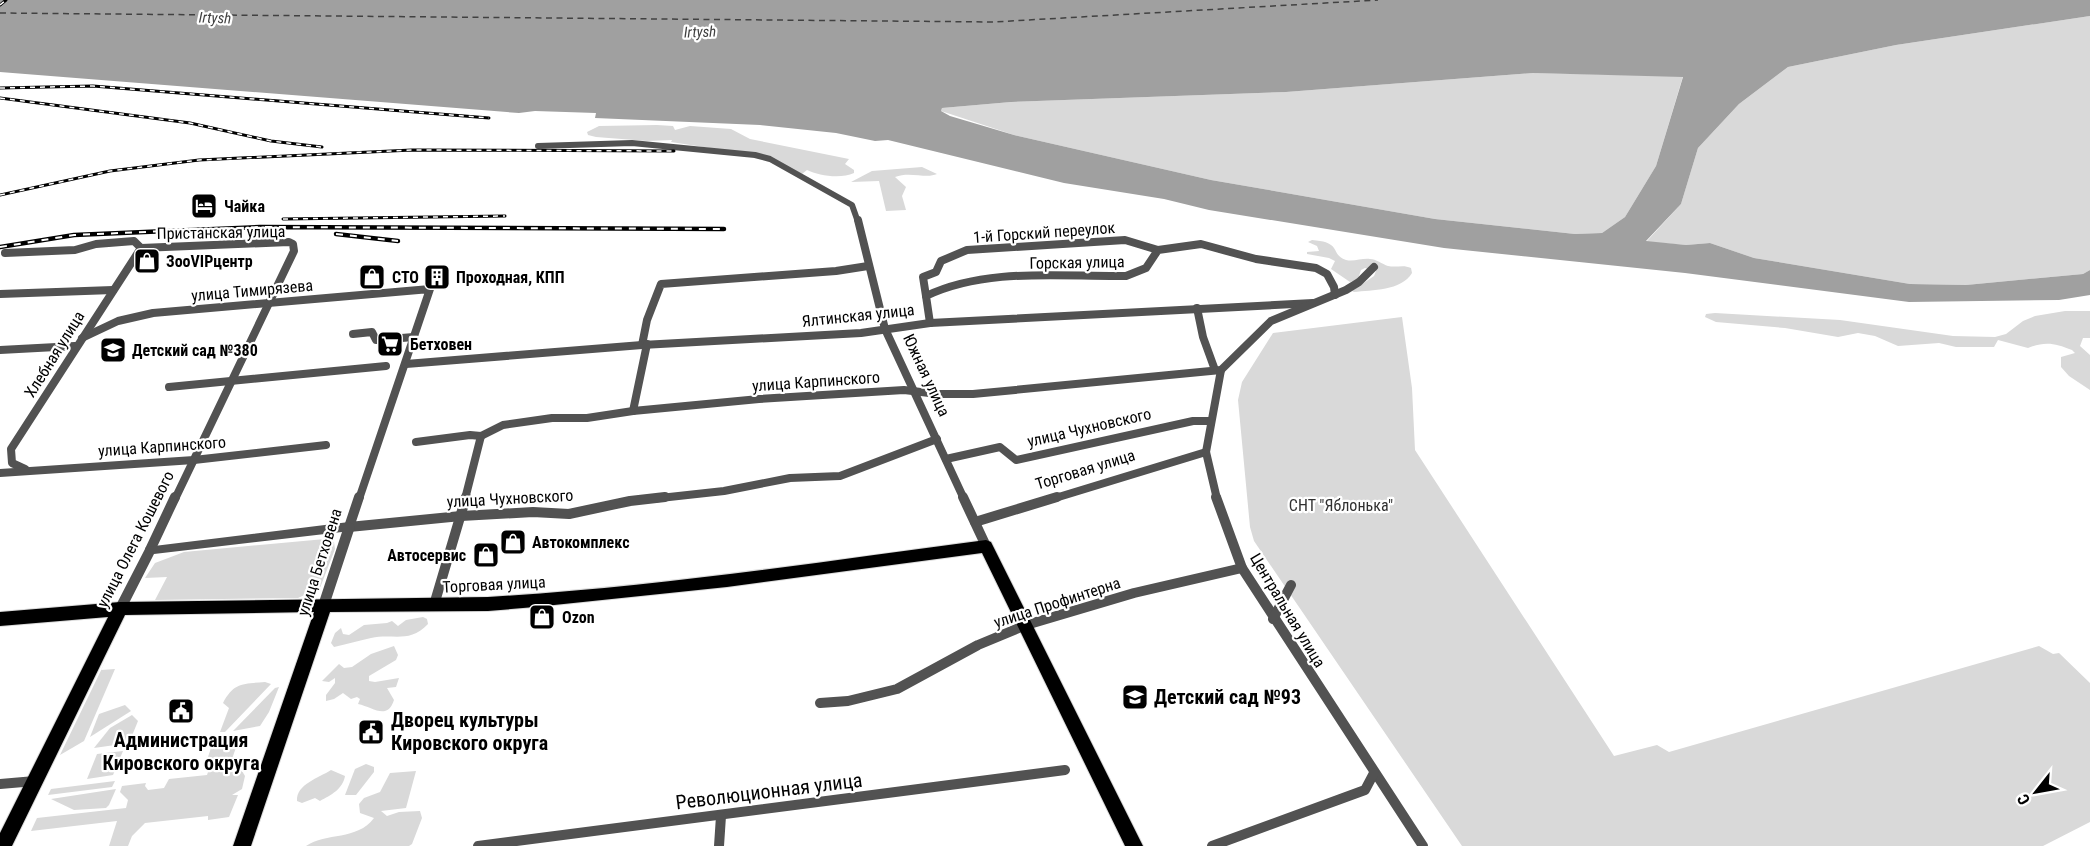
<svg xmlns="http://www.w3.org/2000/svg" width="2090" height="846" viewBox="0 0 2090 846" font-family="'Roboto Condensed',sans-serif">
  <style>
    .green { fill: #d9d9d9 }
    .water { fill: #a0a0a0; fill-rule: evenodd }
    .lines { fill: none; stroke-linecap: round; stroke-linejoin: round }
    .ferry { stroke: #414141; stroke-width: 1.5; stroke-dasharray: 6 4.5; stroke-linecap: butt }
    .primary-casing { stroke: #dbdbdb; stroke-width: 2 }
    .minor-far2 { stroke: #525252; stroke-width: 6 }
    .minor-far1 { stroke: #525252; stroke-width: 8 }
    .minor { stroke: #525252; stroke-width: 10 }
    .tertiary { fill: #525252; fill-rule: evenodd }
    .primary { fill: #000; fill-rule: evenodd }
    .rail-far1-casing { stroke: #000; stroke-width: 3 }
    .rail-casing { stroke: #000; stroke-width: 4.5 }
    .rail-far1 { stroke: #fff; stroke-width: 1.5; stroke-dasharray: 5; stroke-linecap: butt }
    .rail { stroke: #fff; stroke-width: 2; stroke-dasharray: 7; stroke-linecap: butt }
    .labels { text-anchor: middle; stroke-width: 4.5; stroke-linejoin: round; paint-order: stroke }
    .far-water-label { font-size: 15px; font-style: italic; fill: #414141; stroke: #fff }
    .poi-label { font-size: 16px; font-weight: bold; fill: #000; stroke: #fff; text-anchor: start }
    .street-label { font-size: 16px; fill: #000; stroke: #fff }
    .park-label { font-size: 16px; fill: #303030; stroke: #fff }
    .near-poi-label { font-size: 20px; font-weight: bold; fill: #000; stroke: #fff; text-anchor: start }
    .near-street-label { font-size: 20px; fill: #000; stroke: #fff }
  </style>
  <rect width="100%" height="100%" fill="#fff"/>
  <!-- green -->
  <g class="green">
    <path d="M2090,16V270L2083,274L1966,285L1910,284L1754,258L1710,243L1686,245L1646,242L1681,204L1698,148L1739,104L1788,67L1896,45Z"/>
    <path d="M1533,73L1683,76L1656,166L1625,217L1602,233L1575,234L1435,219L1211,180L1014,135L941,111L942,108L1011,102L1286,92Z"/>
    <path d="M657,125L673,126L675,130L690,126L731,129L750,139L849,159L845,164L854,170V173C841,179 819,176 807,170L802,174L769,157L671,142L672,140L647,141L596,137L588,135L587,132L599,126Z"/>
    <path d="M922,167L937,174C926,179 910,171 895,177L906,187L902,196L906,210L886,211L879,181L851,182L872,171Z"/>
    <path d="M1312,240C1343,242 1330,255 1346,260C1354,262 1362,258 1370,259C1376,259 1382,264 1388,266C1397,268 1403,264 1411,268L1412,273C1401,291 1372,290 1354,292L1352,291L1374,276L1376,271L1365,268L1361,270L1358,279L1350,282L1331,269L1335,261L1329,258L1307,254V252L1319,251L1317,246L1308,242Z"/>
    <path d="M2065,311H2090V338H2083L2080,346L2090,355V390L2069,376L2061,367V357L2075,353L2072,350C2055,343 2045,341 2028,348L1998,340L1994,347H1956L1939,343L1898,346L1875,336L1858,333L1838,337L1785,328L1716,322L1705,317L1706,314L1715,313L1840,320L1953,336L1995,337L2006,334L2023,321L2035,316Z"/>
    <path d="M1402,317L1412,388L1415,450L1614,756L1657,745L1669,752L2039,646L2053,654L2059,653L2090,683V822L2043,846H1462L1254,541L1250,527L1238,400L1242,382L1273,333Z"/>
    <path d="M325,539L334,542L335,549L320,588L298,598L155,600L167,577L145,578L155,563L184,552Z"/>
    <path d="M423,617L427,619L428,624C409,644 393,633 371,638C358,641 347,644 334,647L331,643L335,633L341,628L343,634L349,635L364,625L387,623L392,621L398,626L406,620Z"/>
    <path d="M394,646L398,655L396,660L369,676V681L375,682L399,678L396,687L387,688L394,700C387,721 373,707 358,704L360,699L357,697L351,699L343,693L334,699L326,701V695L335,683V678L329,682L322,681L339,664L344,668L352,667L371,654Z"/>
    <path d="M108,656L101,670L115,669L84,741L60,755Z"/>
    <path d="M265,682L271,684L225,732H220L229,708L223,703C234,682 243,684 265,682Z"/>
    <path d="M279,687L269,712L260,726L233,731L275,688Z"/>
    <path d="M125,705L131,711L90,737L99,714Z"/>
    <path d="M132,715L138,721L129,743L94,748L110,728Z"/>
    <path d="M240,736L232,759L206,763L214,739Z"/>
    <path d="M123,751L113,775L87,779L97,754Z"/>
    <path d="M366,764L374,767V772L356,795H345L355,769Z"/>
    <path d="M240,765L234,768L232,772L242,771L245,776L242,789L232,795H238L229,817L208,820V816L145,823L132,836L128,846H109L117,821L31,831L37,818L126,808L128,800L120,792L122,786L146,783L145,786L148,790L164,788L169,779L207,775L209,769Z"/>
    <path d="M331,770L345,776C343,789 331,795 320,801L315,798L302,803L297,801C296,784 319,778 331,770Z"/>
    <path d="M416,771L406,808L381,811L387,816L399,812L420,811L422,818L412,844L409,846H306C326,832 357,841 374,818L360,813L359,804L364,798L380,792L390,773Z"/>
    <path d="M115,781L112,787L48,795L51,789Z"/>
    <path d="M116,789L109,805L106,808L74,810L51,799Z"/>
  </g>
  <!-- water -->
  <path class="water" d="M0,0H2090V16L1896,45L1788,67L1739,104L1698,148L1681,204L1646,241L1686,245L1710,243L1754,258L1910,284L1966,285L2083,274L2090,270V295L2059,300L1909,302L1685,273L1444,248L1209,210L1164,199L1064,183L888,140L875,141L836,133L760,125L595,118L596,113L535,111L519,113L0,72ZM1533,73L1683,77L1656,166L1625,217L1602,233L1575,234L1435,219L1211,180L1014,135L950,116L941,111L942,108L1011,102L1286,92Z"/>
  <g class="lines">
    <!-- ferry -->
    <path class="ferry" d="M0,13L993,22L1378,0"/>
    <defs>
      <path id="primary" d="M986,540L991,542L1143,846H1125L982,553L727,587L535,607L488,611L330,612L251,846H233L314,612L125,615L12,846H0V833L108,617L0,626V612L120,602L488,597C655,587 820,562 986,540Z"/>
    </defs>
    <!-- primary casing -->
    <use href="#primary" class="primary-casing"/>
    <!-- minor-far2 -->
    <path class="minor-far2" d="M538,146L632,143L755,155L770,159L852,205L858,222"/>
    <!-- minor-far1 -->
    <g class="minor-far1">
      <path d="M858,220L885,329L964,499"/>
      <path d="M5,253L75,250L96,244L134,241L141,248L289,242L293,244L294,251L175,499"/>
      <path d="M0,294L113,290"/>
      <path d="M926,296L923,277L936,272L941,261L967,250L1125,240L1158,250"/>
      <path d="M1197,308L1203,337L1215,370"/>
      <path d="M930,323L926,296C987,267 1060,277 1126,276L1146,268L1158,250L1201,244L1256,259L1316,268L1327,274L1334,287L1335,295"/>
      <path d="M353,334L372,332L376,340L414,337"/>
      <path d="M82,338L118,321L153,313L430,289L359,499"/>
      <path d="M642,345L647,320L661,284L836,271L868,266"/>
      <path d="M0,350L75,346"/>
      <path d="M406,364L642,345L861,333L930,323L1313,303"/>
      <path d="M169,387L386,366"/>
      <path d="M633,411L647,344"/>
      <path d="M416,442L470,435L481,436L503,425L552,418H587L633,411L759,399L904,390L938,394H973L1221,370"/>
      <path d="M946,459L1000,447L1016,460L1193,421H1210"/>
      <path d="M25,469L12,463L11,449L141,248"/>
      <path d="M0,473L194,460L326,445"/>
      <path d="M465,499L481,436"/>
      <path d="M651,499L724,491L790,478L840,476L937,439"/>
      <path d="M1052,499L1206,452"/>
      <path d="M1217,499L1206,452L1221,370L1271,321L1346,290L1359,282L1374,267"/>
    </g>
    <!-- minor -->
    <g class="minor">
      <path d="M359,497L349,527L461,516L533,512L569,514L630,501L665,497"/>
      <path d="M963,497L986,546"/>
      <path d="M1216,497L1242,568L1423,846"/>
      <path d="M975,522L1057,497"/>
      <path d="M150,550L175,497"/>
      <path d="M434,605L466,497"/>
      <path d="M1273,619L1291,585"/>
      <path d="M820,703L848,701L897,689L978,645L1026,625L1134,593L1242,568"/>
      <path d="M0,784L35,781"/>
      <path d="M478,846L1065,770"/>
      <path d="M719,846L721,816"/>
      <path d="M1212,846L1365,790L1374,773"/>
    </g>
    <!-- tertiary -->
    <path class="tertiary" d="M349,522L353,524L355,527L328,609L324,610L320,609L318,605L342,532L154,554L124,613L120,614L116,613L114,609L146,547Z"/>
    <!-- primary -->
    <use href="#primary" class="primary"/>
    <defs>
      <g id="rail-far1">
        <path d="M0,5L6,0"/>
        <path d="M0,88L93,86L489,118"/>
        <path d="M0,98L190,123L271,141L322,147"/>
        <path d="M0,195L110,171L199,160L412,150L674,151"/>
        <path d="M283,219L505,216"/>
      </g>
      <g id="rail">
        <path d="M336,234L398,241"/>
        <path d="M0,247L74,235L260,227L724,229"/>
      </g>
    </defs>
    <!-- rail-far1 casing -->
    <use href="#rail-far1" class="rail-far1-casing"/>
    <!-- rail casing -->
    <use href="#rail" class="rail-casing"/>
    <!-- rail-far1 -->
    <use href="#rail-far1" class="rail-far1"/>
    <!-- rail -->
    <use href="#rail" class="rail"/>
  </g>
  <!-- icons -->
  <defs>
    <symbol id="hotel-square" viewBox="-11 -11 22 22"><rect x="-9" y="-9" width="18" height="18" rx="4" fill="#000" stroke="#fff"/><path d="M-6-4.5h1.5V1H6V5H4.5V3h-9V5H-6ZM-4 0a1.8 1.8 0 1 1 3.6 0ZM.5 0V-2.5h3Q6-2.5 6 0Z" fill="#fff"/></symbol>
    <symbol id="shop-square" viewBox="-11 -11 22 22"><rect x="-9" y="-9" width="18" height="18" rx="4" fill="#000" stroke="#fff"/><path d="M-5-2.5h2.3a2.7 3.5 0 0 1 5.4 0H5L5.5 6h-11ZM-1.5-2.5h3a1.5 2.3 0 0 0-3 0Z" fill="#fff"/></symbol>
    <symbol id="building-square" viewBox="-11 -11 22 22"><rect x="-9" y="-9" width="18" height="18" rx="4" fill="#000" stroke="#fff"/><path d="M-4-6H4V6H1V3H-1V6H-4ZM-2.5-4.3h1.7v1.8h-1.7ZM.8-4.3h1.7v1.8H.8ZM-2.5-1h1.7V.8h-1.7ZM.8-1h1.7V.8H.8Z" fill="#fff"/></symbol>
    <symbol id="supermarket-square" viewBox="-11 -11 22 22"><rect x="-9" y="-9" width="18" height="18" rx="4" fill="#000" stroke="#fff"/><path d="M-6-5.5h2.5l.6 2H6L4.5 2H-2.5L-4.4-4H-6ZM-1.5 3.2a1.3 1.3 0 1 0 .1 0ZM3 3.2a1.3 1.3 0 1 0 .1 0Z" fill="#fff"/></symbol>
    <symbol id="school-square" viewBox="-11 -11 22 22"><rect x="-9" y="-9" width="18" height="18" rx="4" fill="#000" stroke="#fff"/><path d="M0-5L7-2L0 1L-7-2ZM-4 1L0 2.5L4 1V4Q0 6-4 4Z" fill="#fff"/></symbol>
    <symbol id="civic-square" viewBox="-11 -11 22 22"><rect x="-9" y="-9" width="18" height="18" rx="4" fill="#000" stroke="#fff"/><path d="M-.6-6.5H3V-4.5H.6V-3L4-1V1h2V6H-6V1h2V-1L-.6-3ZM-1.2 2.5V6h2.4V2.5Z" fill="#fff"/></symbol>
  </defs>
  <g fill-rule="evenodd">
    <use href="#hotel-square" x="189" y="191" width="30" height="30"/>
    <use href="#shop-square" x="132" y="246" width="30" height="30"/>
    <use href="#shop-square" x="357" y="262" width="30" height="30"/>
    <use href="#building-square" x="422" y="262" width="30" height="30"/>
    <use href="#supermarket-square" x="375" y="329" width="30" height="30"/>
    <use href="#school-square" x="98" y="335" width="30" height="30"/>
    <use href="#shop-square" x="498" y="527" width="30" height="30"/>
    <use href="#shop-square" x="471" y="540" width="30" height="30"/>
    <use href="#shop-square" x="527" y="602" width="30" height="30"/>
    <use href="#school-square" x="1120" y="682" width="30" height="30"/>
    <use href="#civic-square" x="166" y="696" width="30" height="30"/>
    <use href="#civic-square" x="356" y="717" width="30" height="30"/>
  </g>
  <g class="labels">
    <!-- far-water labels -->
    <g class="far-water-label">
      <text transform="translate(215 18) rotate(2)" y="5">Irtysh</text>
      <text transform="translate(700 32) rotate(-2)" y="5">Irtysh</text>
    </g>
    <!-- poi labels -->
    <g class="poi-label">
      <text x="224" y="212">Чайка</text>
      <text x="166" y="267">ЗооVIPцентр</text>
      <text x="392" y="283">СТО</text>
      <text x="456" y="283">Проходная, КПП</text>
      <text x="410" y="350">Бетховен</text>
      <text x="132" y="356">Детский сад №380</text>
      <text x="532" y="548">Автокомплекс</text>
      <text x="466" y="561" text-anchor="end">Автосервис</text>
      <text x="562" y="623">Ozon</text>
    </g>
    <!-- street labels -->
    <g class="street-label">
      <text transform="translate(221 232) rotate(-1)" y="6">Пристанская улица</text>
      <text transform="translate(1044 232) rotate(-4)" y="6">1-й Горский переулок</text>
      <text transform="translate(1077 262) rotate(-1)" y="6">Горская улица</text>
      <text transform="translate(252 290) rotate(-5)" y="6">улица Тимирязева</text>
      <text transform="translate(858 315) rotate(-6)" y="6">Ялтинская улица</text>
      <text transform="translate(54 354) rotate(-58)" y="6">Хлебная улица</text>
      <text transform="translate(927 375) rotate(65)" y="6">Южная улица</text>
      <text transform="translate(816 381) rotate(-4)" y="6">улица Карпинского</text>
      <text transform="translate(1089 427) rotate(-13)" y="6">улица Чухновского</text>
      <text transform="translate(162 446) rotate(-4)" y="6">улица Карпинского</text>
      <text transform="translate(1085 469) rotate(-17)" y="6">Торговая улица</text>
      <text transform="translate(510 498) rotate(-3)" y="6">улица Чухновского</text>
      <text transform="translate(135 539) rotate(-63)" y="6">улица Олега Кошевого</text>
      <text transform="translate(319 562) rotate(-72)" y="6">улица Бетховена</text>
      <text transform="translate(494 584) rotate(-3)" y="6">Торговая улица</text>
      <text transform="translate(1057 602) rotate(-18)" y="6">улица Профинтерна</text>
      <text transform="translate(1288 610) rotate(59)" y="6">Центральная улица</text>
    </g>
    <!-- park labels -->
    <g class="park-label">
      <text x="1341" y="511">СНТ "Яблонька"</text>
    </g>
    <!-- near-poi labels -->
    <g class="near-poi-label">
      <text x="1154" y="704">Детский сад №93</text>
      <text x="391" y="727">Дворец культуры<tspan x="391" dy="23">Кировского округа</tspan></text>
      <text x="181" y="747" text-anchor="middle">Администрация<tspan x="181" dy="23">Кировского округа</tspan></text>
    </g>
    <!-- near-street labels -->
    <g class="near-street-label">
      <text transform="translate(769 791) rotate(-7)" y="7">Революционная улица</text>
    </g>
  </g>
  <!-- north arrow -->
  <g transform="translate(2036 792) rotate(239)" stroke="#ffffff" stroke-width="4.5" paint-order="stroke">
  <path d="M0-4.5L10 22L0 15L-10 22Z" fill="#000000"/>
  <text y="-9" font-size="16" font-weight="bold" text-anchor="middle" fill="#000000">С</text>
  </g>
</svg>
